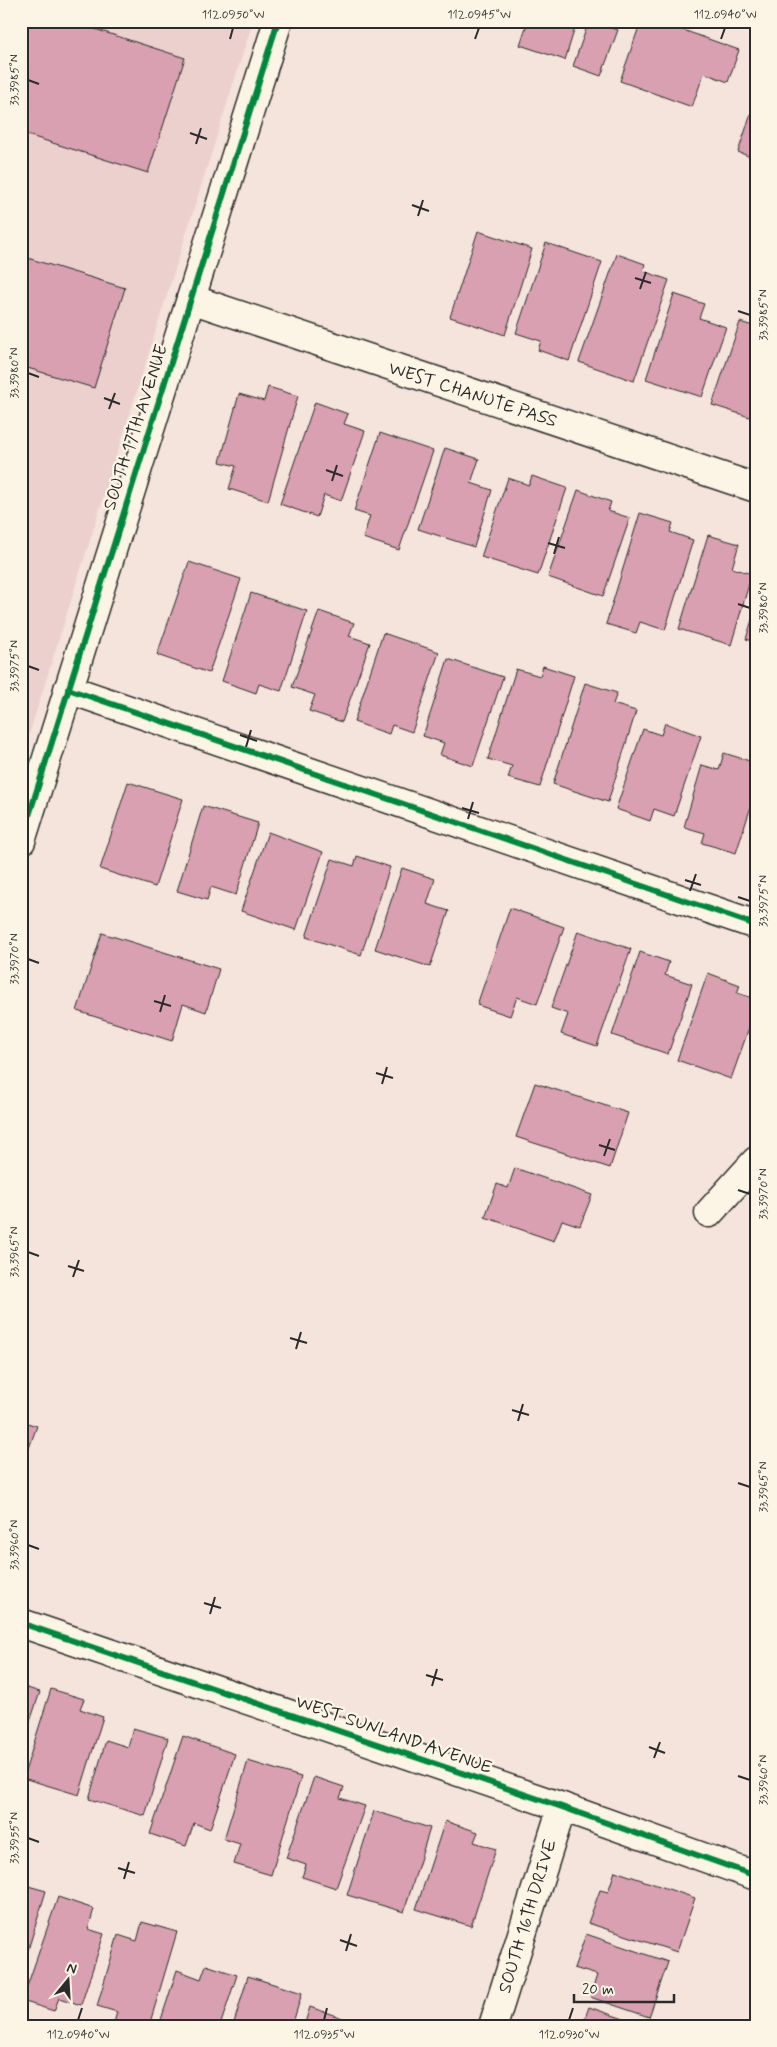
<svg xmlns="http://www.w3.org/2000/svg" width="777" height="2047" viewBox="0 0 777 2047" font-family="Mynerve,sans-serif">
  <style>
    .built { fill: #ecd0ce }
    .building { fill: #d8a0b1; stroke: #2b2b2b }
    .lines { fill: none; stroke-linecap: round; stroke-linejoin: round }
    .street-casing { stroke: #2b2b2b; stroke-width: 31 }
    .street { stroke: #fcf5e5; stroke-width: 28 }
    .cycleway-casing { stroke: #fcf5e5; stroke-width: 9 }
    .cycleway { stroke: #00873e; stroke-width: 6 }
    .ticks { fill: none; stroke: #2b2b2b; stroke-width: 2 }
    .labels { text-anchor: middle; stroke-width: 4.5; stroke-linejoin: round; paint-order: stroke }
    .street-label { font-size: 18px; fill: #2b2b2b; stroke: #fcf5e5 }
    .neatline { fill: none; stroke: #2b2b2b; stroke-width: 2 }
    .ticks-label { font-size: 12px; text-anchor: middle; fill: #2b2b2b }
  </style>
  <rect width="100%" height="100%" fill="#f5e4db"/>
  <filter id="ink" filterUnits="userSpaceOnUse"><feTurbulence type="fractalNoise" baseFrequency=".02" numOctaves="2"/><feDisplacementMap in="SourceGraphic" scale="10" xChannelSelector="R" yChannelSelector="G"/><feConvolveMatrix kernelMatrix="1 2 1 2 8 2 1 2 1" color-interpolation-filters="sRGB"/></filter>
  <g filter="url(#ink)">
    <!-- built -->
    <path class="built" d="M21,21H253L21,760Z"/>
    <!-- building -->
    <g class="building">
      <path d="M21,21H70L185,58L148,173L21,133Z"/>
      <path d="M528,21H577L565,60L520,45Z"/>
      <path d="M589,21L618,30L601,76L573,66Z"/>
      <path d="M641,21H658L739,50L728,82L704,73L692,107L620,81Z"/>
      <path d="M752,111L756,113V159L738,152Z"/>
      <path d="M478,231L532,249L505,335L450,317Z"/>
      <path d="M546,243L602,262L569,361L538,350L541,341L516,333Z"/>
      <path d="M617,254L645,264L643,271L669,280L634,381L579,362Z"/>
      <path d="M21,256L125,288L94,388L21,366Z"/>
      <path d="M674,294L704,304L699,318L726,327L702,397L646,379Z"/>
      <path d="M740,322L756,327V419L712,405Z"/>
      <path d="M268,387L298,396L268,501L229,489L236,466L220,462L239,394L264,401Z"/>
      <path d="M315,402L348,414L344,424L365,431L341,501L324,495L317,517L280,504Z"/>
      <path d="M380,433L433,451L399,550L363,538L370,516L354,511Z"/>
      <path d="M445,448L479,459L471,483L492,490L474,547L418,529Z"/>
      <path d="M532,476L567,488L538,575L481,557L508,478L529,485Z"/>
      <path d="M578,490L611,502L608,511L630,518L603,596L548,577Z"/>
      <path d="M640,513L673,523L670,532L693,540L665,630L640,622L636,633L606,624Z"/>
      <path d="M708,535L739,544L732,568L752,574L731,645L679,629Z"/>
      <path d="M189,562L241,579L209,673L157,655Z"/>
      <path d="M251,593L307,611L281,691L259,684L256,693L222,681Z"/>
      <path d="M756,607V642L746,639Z"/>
      <path d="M319,611L354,623L349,636L370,643L342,722L309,711L315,695L292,687Z"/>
      <path d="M383,633L439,652L412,732L392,725L389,734L354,722Z"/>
      <path d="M448,659L503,677L473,766L440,755L444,743L423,736Z"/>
      <path d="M543,666L574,676L540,787L508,778L512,766L488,759L516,669L540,676Z"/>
      <path d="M585,683L617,693L613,704L636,711L608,802L553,784Z"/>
      <path d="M665,723L701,736L674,816L654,809L650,821L616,809L643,729L661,735Z"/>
      <path d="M724,753L756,763V791L736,853L702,843L705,833L684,827L702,765L719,770Z"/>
      <path d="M128,782L183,799L155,887L100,869Z"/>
      <path d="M203,806L258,823L236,895L211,887L207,900L177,891Z"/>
      <path d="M756,825V844L750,842Z"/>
      <path d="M268,832L323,852L296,930L241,911Z"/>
      <path d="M357,856L390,867L361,955L306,937L332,859L354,866Z"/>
      <path d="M402,868L435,879L427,904L449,911L430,967L375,949Z"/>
      <path d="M510,908L564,927L537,1004L517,997L510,1016L477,1005Z"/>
      <path d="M578,931L631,949L597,1046L561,1034L568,1014L551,1008Z"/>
      <path d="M102,933L219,969L206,1012L183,1004L172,1041L77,1011Z"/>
      <path d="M640,952L669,962L665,975L692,984L668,1054L612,1035Z"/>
      <path d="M708,973L740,985L737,993L756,999V1008L731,1079L677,1060Z"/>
      <path d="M535,1083L628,1113L610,1168L516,1137Z"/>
      <path d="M515,1168L592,1195L580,1226L562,1220L554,1241L485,1217L497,1184L508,1188Z"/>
      <path d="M21,1421L37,1426L21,1470Z"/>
      <path d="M21,1686L40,1692L21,1748Z"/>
      <path d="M51,1689L84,1699L80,1709L103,1717L79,1795L23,1778Z"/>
      <path d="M133,1728L168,1738L145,1816L89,1799L106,1740L128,1747Z"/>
      <path d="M183,1736L235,1754L210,1829L194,1823L186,1846L150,1834Z"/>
      <path d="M248,1761L301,1777L271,1875L234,1864L240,1844L224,1839Z"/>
      <path d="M314,1777L344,1787L340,1798L365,1806L336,1888L302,1877L306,1865L286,1858Z"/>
      <path d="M374,1811L430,1828L404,1912L347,1895Z"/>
      <path d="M445,1821L478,1832L474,1842L496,1849L471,1926L416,1909Z"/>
      <path d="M615,1871L695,1898L677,1952L588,1923L600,1890L608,1892Z"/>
      <path d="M21,1884L46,1891L21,1973Z"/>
      <path d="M58,1897L94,1909L88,1929L104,1934L81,2005L59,1998L54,2011L22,2001Z"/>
      <path d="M142,1922L177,1932L149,2026H113L117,2012L97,2006L118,1935L137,1941Z"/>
      <path d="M586,1934L668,1962L649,2017L590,1997L597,1975L574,1968Z"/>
      <path d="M206,1965L237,1975L220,2026H159L177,1970L201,1979Z"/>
      <path d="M248,1976L302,1993L292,2026H233Z"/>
      <path d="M310,2007L366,2026H304Z"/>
      <path d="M589,2007L644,2026H582Z"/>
      <path d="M558,2019L579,2026H556Z"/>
    </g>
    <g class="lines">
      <defs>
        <g id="street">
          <path d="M191,299L756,488"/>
          <path d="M68,689L756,925"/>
          <path d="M21,841L278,21"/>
          <path d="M709,1213L756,1161"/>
          <path d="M21,1623L562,1807L756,1876"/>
          <path d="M493,2026L562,1807"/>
        </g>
      </defs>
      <!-- street casing -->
      <use href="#street" class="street-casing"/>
      <!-- street -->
      <use href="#street" class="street"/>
      <defs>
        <g id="cycleway">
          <path d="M68,689L756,925"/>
          <path d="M21,841L278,21"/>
          <path d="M21,1623L562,1807L756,1876"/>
        </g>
      </defs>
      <!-- cycleway casing -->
      <use href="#cycleway" class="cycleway-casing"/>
      <!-- cycleway -->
      <use href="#cycleway" class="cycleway"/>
    </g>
  </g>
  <!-- ticks -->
  <path class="ticks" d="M230,39L233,28M475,39L479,28M721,39L725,28M28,80L39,84M190,133L207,139M196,144L201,128M412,205L429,211M418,216L423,200M635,278L651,283M640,289L646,272M738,311L750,315M28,373L39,377M104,398L120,404M109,409L115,393M326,470L343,476M332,481L337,465M548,543L565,548M554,554L559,537M738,604L750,608M28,666L39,670M240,735L257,741M246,747L251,730M462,808L479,813M468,819L473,802M685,880L701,885M690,891L696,874M738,897L750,901M28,959L39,963M154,1001L171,1006M160,1012L165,995M376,1073L393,1078M382,1084L387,1067M599,1145L615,1150M604,1156L610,1139M738,1190L750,1194M28,1252L39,1256M68,1266L84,1271M73,1277L79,1260M290,1338L307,1343M296,1349L301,1332M512,1410L529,1415M518,1421L523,1404M738,1483L750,1487M28,1545L39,1549M204,1603L221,1608M210,1614L215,1597M426,1675L443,1680M432,1686L437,1669M649,1747L665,1753M654,1758L660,1742M738,1776L750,1780M28,1838L39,1842M118,1868L135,1873M124,1879L129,1862M340,1940L357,1946M346,1951L351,1934M78,2020L82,2008M324,2020L327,2008M569,2020L573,2008"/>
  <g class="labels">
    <!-- street labels -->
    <g class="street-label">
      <text transform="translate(473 394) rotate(18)" y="6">WEST CHANUTE PASS</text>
      <text transform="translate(135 427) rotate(-72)" y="6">SOUTH 17TH AVENUE</text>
      <text transform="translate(394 1734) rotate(19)" y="6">WEST SUNLAND AVENUE</text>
      <text transform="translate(527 1916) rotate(-73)" y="6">SOUTH 16TH DRIVE</text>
    </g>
  </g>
  <!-- margin -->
  <rect width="777" height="2047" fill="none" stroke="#fcf5e5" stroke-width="55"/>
  <!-- north arrow -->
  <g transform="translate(68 1980) rotate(18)" stroke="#fcf5e5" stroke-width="4" paint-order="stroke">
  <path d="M0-4L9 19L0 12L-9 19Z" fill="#2b2b2b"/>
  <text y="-8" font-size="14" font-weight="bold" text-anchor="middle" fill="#2b2b2b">N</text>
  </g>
  <!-- scale -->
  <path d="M574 1994v8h100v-8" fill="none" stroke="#2b2b2b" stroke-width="2.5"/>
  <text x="582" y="1994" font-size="15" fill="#2b2b2b" stroke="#fcf5e5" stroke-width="4" paint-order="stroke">20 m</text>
  <rect x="28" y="28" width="722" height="1992" class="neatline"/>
  <g class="ticks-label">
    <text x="233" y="18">112.0950°W</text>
    <text x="479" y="18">112.0945°W</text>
    <text x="725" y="18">112.0940°W</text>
    <text transform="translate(14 80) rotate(-90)" y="4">33.3985°N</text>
    <text transform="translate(763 315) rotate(-90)" y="4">33.3985°N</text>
    <text transform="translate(14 373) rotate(-90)" y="4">33.3980°N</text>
    <text transform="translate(763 608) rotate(-90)" y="4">33.3980°N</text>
    <text transform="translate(14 666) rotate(-90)" y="4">33.3975°N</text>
    <text transform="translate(763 901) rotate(-90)" y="4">33.3975°N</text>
    <text transform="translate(14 959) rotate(-90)" y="4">33.3970°N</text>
    <text transform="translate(763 1194) rotate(-90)" y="4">33.3970°N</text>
    <text transform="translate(14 1252) rotate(-90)" y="4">33.3965°N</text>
    <text transform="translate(763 1487) rotate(-90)" y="4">33.3965°N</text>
    <text transform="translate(14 1545) rotate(-90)" y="4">33.3960°N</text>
    <text transform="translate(763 1780) rotate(-90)" y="4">33.3960°N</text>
    <text transform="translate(14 1838) rotate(-90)" y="4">33.3955°N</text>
    <text x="78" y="2038">112.0940°W</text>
    <text x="324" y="2038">112.0935°W</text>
    <text x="569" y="2038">112.0930°W</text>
  </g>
</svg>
